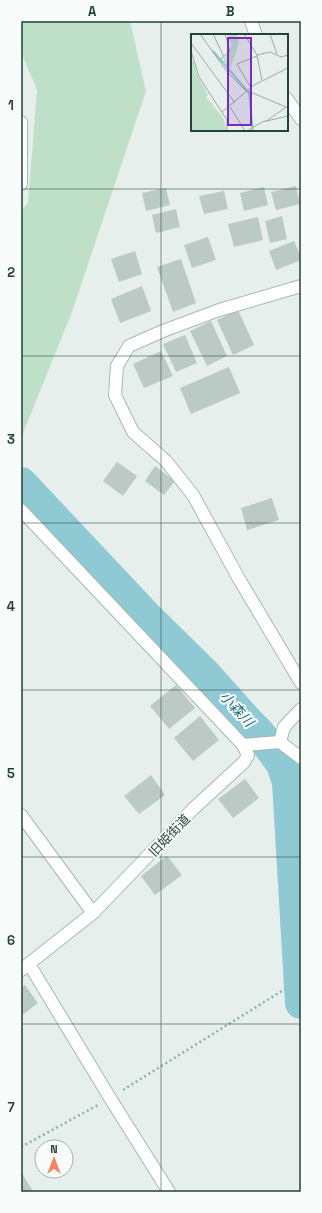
<svg xmlns="http://www.w3.org/2000/svg" width="322" height="1213" viewBox="0 0 322 1213" font-family="'Space Grotesk','Noto Sans JP',sans-serif">
  <style>
    .green { fill: #bfe0c8 }
    .lines { fill: none; stroke-linecap: round; stroke-linejoin: round }
    .river { stroke: #8ec9d4; stroke-width: 32 }
    .building { fill: #bbcac4 }
    .minor-casing { stroke: #a8b8b2; stroke-width: 14 }
    .path { stroke: #86b3a5; stroke-width: 2.5; stroke-dasharray: 2 3; stroke-linecap: butt }
    .minor { stroke: #fff; stroke-width: 12 }
    .grid { fill: none; stroke: #24423a; stroke-width: 1; stroke-opacity: 0.55 }
    .labels { text-anchor: middle; stroke-width: 4; stroke-linejoin: round; paint-order: stroke }
    .street-label { font-size: 13px; fill: #24423a; stroke: #f7fbf9 }
    .water-label { font-size: 14px; font-style: italic; fill: #1c6f80; stroke: #f7fbf9 }
    .inset-river { fill: none; stroke: #8ec9d4; stroke-width: 2 }
    .inset-road { fill: none; stroke: #98aaa4; stroke-width: 1 }
    .view { fill: #7b2cbf; fill-opacity: 0.15; stroke: #7b2cbf; stroke-width: 2 }
    .inset-edge { fill: none; stroke: #24423a; stroke-width: 2 }
    .neatline { fill: none; stroke: #24423a; stroke-width: 1.5 }
    .grid-label { font-size: 13px; text-anchor: middle; font-weight: bold; fill: #24423a }
  </style>
  <rect width="100%" height="100%" fill="#e6efeb"/>
  <!-- green -->
  <path class="green" d="M21,21H130L146,91L72,312L21,438V210L28,203L37,90L21,52Z"/>
  <g class="lines">
    <!-- river -->
    <path class="river" d="M21,483L147,617L205,674L248,722L259,733L282,764L288,782L301,1003"/>
  </g>
  <!-- building -->
  <g class="building">
    <path d="M296,186L300,204L276,210L271,192Z"/>
    <path d="M264,187L268,205L244,211L240,193Z"/>
    <path d="M166,188L170,205L146,211L142,193Z"/>
    <path d="M224,191L228,209L204,214L199,196Z"/>
    <path d="M176,209L180,227L156,233L152,215Z"/>
    <path d="M282,216L287,239L270,243L265,221Z"/>
    <path d="M258,217L263,240L234,247L228,224Z"/>
    <path d="M208,237L216,260L192,268L184,245Z"/>
    <path d="M294,241L301,257V260L276,270L269,251Z"/>
    <path d="M135,251L142,274L119,282L111,259Z"/>
    <path d="M181,259L196,303L173,312L157,267Z"/>
    <path d="M142,286L151,311L120,323L111,299Z"/>
    <path d="M238,310L254,345L233,355L217,320Z"/>
    <path d="M211,321L227,356L207,366L190,331Z"/>
    <path d="M185,335L197,363L176,372L163,344Z"/>
    <path d="M161,351L173,376L144,388L133,364Z"/>
    <path d="M229,367L240,393L191,414L180,388Z"/>
    <path d="M117,462L137,476L123,496L103,481Z"/>
    <path d="M155,466L175,481L164,495L145,481Z"/>
    <path d="M272,498L279,520L247,530L241,508Z"/>
    <path d="M176,685L195,708L169,729L150,706Z"/>
    <path d="M200,716L219,740L193,761L174,738Z"/>
    <path d="M151,775L165,795L139,814L124,796Z"/>
    <path d="M245,779L259,798L233,818L218,799Z"/>
    <path d="M167,856L182,875L155,895L141,876Z"/>
    <path d="M25,985L38,1003L21,1016V988Z"/>
    <path d="M21,1172L33,1191L32,1192H21Z"/>
  </g>
  <g class="lines">
    <defs>
      <g id="minor">
        <path d="M251,21L256,35"/>
        <path d="M287,99L301,119"/>
        <path d="M21,122V184"/>
        <path d="M301,286L219,310L163,331L129,346L117,366L115,395L133,432L166,461L193,495L239,579L301,683"/>
        <path d="M21,510L243,745L248,755L244,762L193,809L93,913L21,970"/>
        <path d="M280,742L284,727L301,709"/>
        <path d="M280,742L301,758"/>
        <path d="M243,745L280,742"/>
        <path d="M21,815L93,913"/>
        <path d="M29,964L110,1098L169,1192"/>
      </g>
    </defs>
    <!-- minor casing -->
    <use href="#minor" class="minor-casing"/>
    <!-- path -->
    <g class="path">
      <path d="M123,1090L285,989"/>
      <path d="M21,1147L98,1105"/>
    </g>
    <!-- minor -->
    <use href="#minor" class="minor"/>
  </g>
  <!-- grid -->
  <path class="grid" d="M161,21V1192M21,189H301M21,356H301M21,523H301M21,690H301M21,857H301M21,1024H301"/>
  <g class="labels">
    <!-- street labels -->
    <g class="street-label">
      <text transform="translate(169 835) rotate(-46)" y="5">旧姫街道</text>
    </g>
    <!-- water labels -->
    <g class="water-label">
      <text transform="translate(237 709) rotate(47)" y="5">小森川</text>
    </g>
  </g>
  <!-- overview -->
  <g transform="translate(191 34)">
    <rect width="97" height="97" fill="#e6efeb"/>
    <path d="M36,0H46L48,10L39,35L32,26L39,18L40,10ZM0,27H3L6,41L17,61L15,63L33,85L35,97H0Z" fill="#bfe0c8"/>
    <path class="inset-river" d="M22,17L58,59L62,97"/>
    <path class="inset-road" d="M9,0L37,39L55,57M22,0L33,23M53,0L66,21L71,46M79,0L86,20M0,9L44,69M0,17L8,43L36,86V97M66,21L79,18L90,23L97,21M30,25L39,17L34,0M60,54L46,30L66,22M57,57L95,73M39,73L54,97M31,78L63,51L97,34M75,87L97,72M56,97L71,88L97,82"/>
    <path class="view" d="M37,4H60V91H37Z"/>
    <rect width="97" height="97" class="inset-edge"/>
  </g>
  <!-- border -->
  <rect width="322" height="1213" fill="none" stroke="#f7fbf9" stroke-width="44"/>
  <!-- north arrow -->
  <g transform="translate(54 1159)"><circle r="19" fill="#f7fbf9" stroke="#a3b1ad"/>
  <path d="M0-3L7 15L0 10L-7 15Z" fill="#f4845f"/>
  <text y="-6" font-size="11" font-weight="bold" text-anchor="middle" fill="#24423a">N</text>
  </g>
  <rect x="22" y="22" width="278" height="1169" class="neatline"/>
  <g class="grid-label">
    <text x="92" y="16">A</text>
    <text x="230" y="16">B</text>
    <text x="11" y="110">1</text>
    <text x="11" y="277">2</text>
    <text x="11" y="444">3</text>
    <text x="11" y="611">4</text>
    <text x="11" y="778">5</text>
    <text x="11" y="945">6</text>
    <text x="11" y="1112">7</text>
  </g>
</svg>
